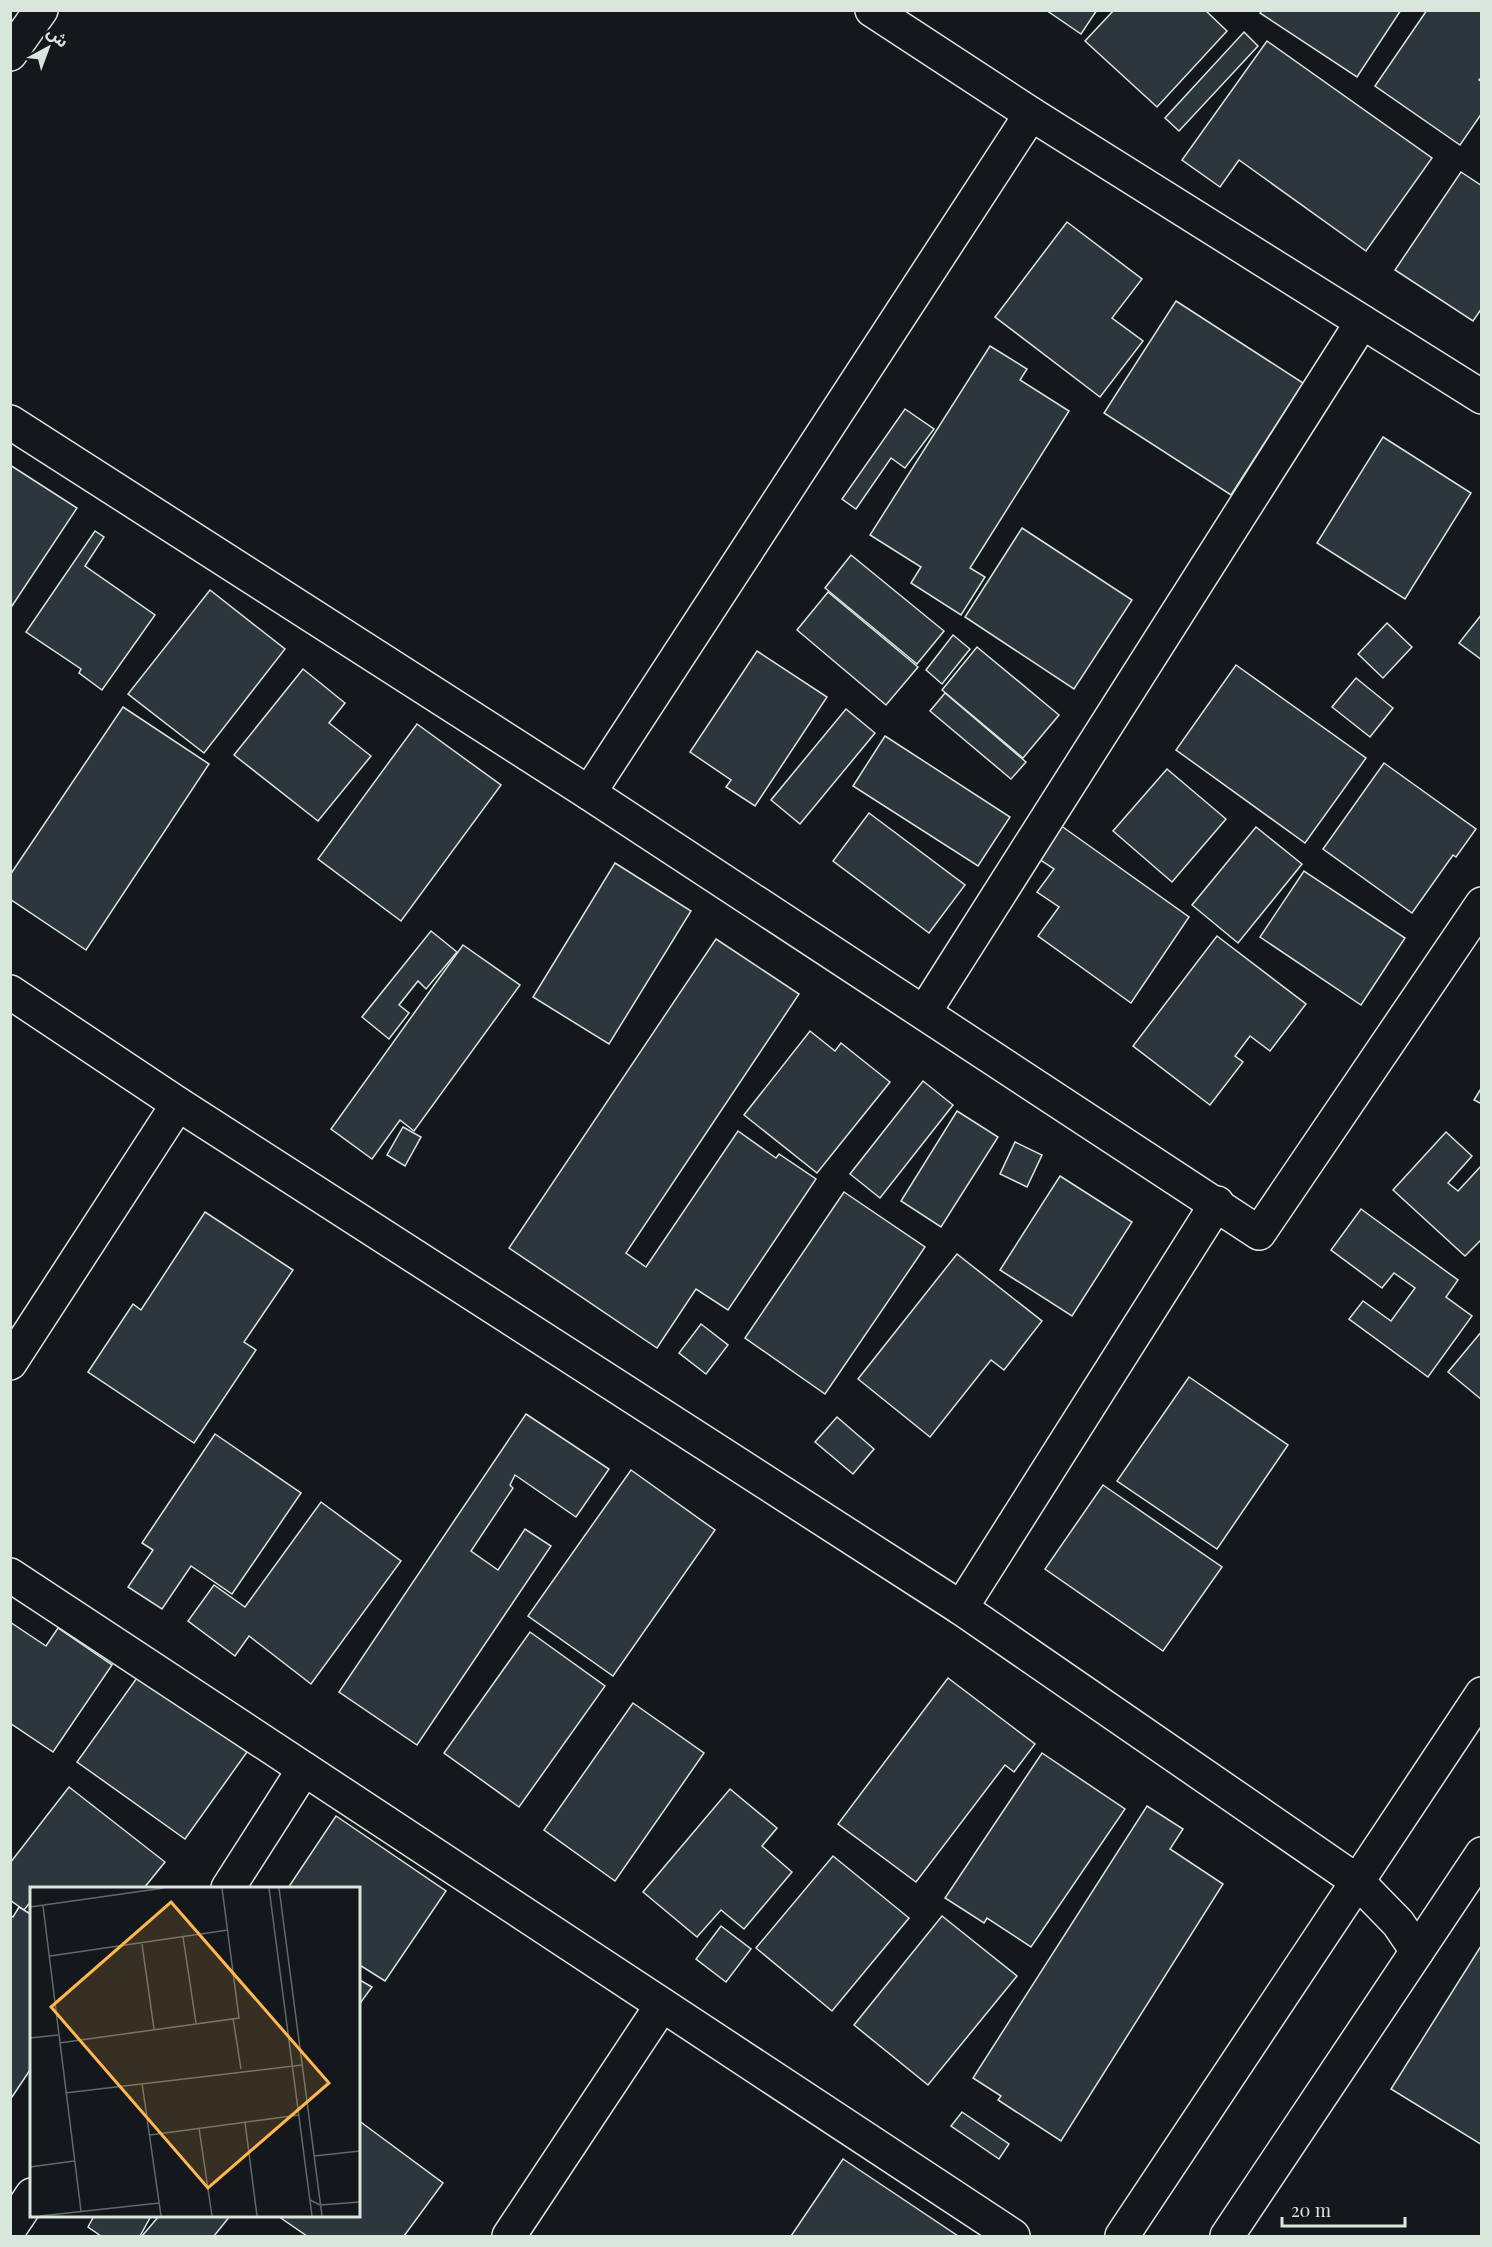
<svg xmlns="http://www.w3.org/2000/svg" width="1492" height="2247" viewBox="0 0 1492 2247" font-family="'Playfair Display','Noto Sans Arabic',serif">
  <style>
    .building { fill: #2c363c; stroke: #d8e6dc; stroke-width: 1.5 }
    .lines { fill: none; stroke-linecap: round; stroke-linejoin: round }
    .minor-casing { stroke: #d8e6dc; stroke-width: 36 }
    .tertiary-casing { stroke: #d8e6dc; stroke-width: 36 }
    .minor { stroke: #14181c; stroke-width: 33 }
    .tertiary { stroke: #14181c; stroke-width: 33 }
    .inset-road { fill: none; stroke: #626a69; stroke-width: 1.5 }
    .view { fill: #ffb74d; fill-opacity: 0.15; stroke: #ffb74d; stroke-width: 3 }
    .inset-edge { fill: none; stroke: #d8e6dc; stroke-width: 3 }
  </style>
  <rect width="100%" height="100%" fill="#14181c"/>
  <!-- building -->
  <g class="building">
    <path d="M1046,10H1097L1081,34Z"/>
    <path d="M1114,10H1205L1227,31L1157,107L1085,41Z"/>
    <path d="M1262,10H1401L1357,77L1260,13Z"/>
    <path d="M1427,10H1482V77L1479,80L1482,82V113L1460,145L1375,86Z"/>
    <path d="M1244,32L1258,46L1179,131L1165,118Z"/>
    <path d="M1267,41L1432,158L1366,251L1239,160L1220,187L1182,160Z"/>
    <path d="M1461,172L1482,186V308L1473,321L1395,270Z"/>
    <path d="M1067,222L1142,279L1112,318L1143,341L1100,397L995,317Z"/>
    <path d="M1176,301L1303,383L1231,495L1104,413Z"/>
    <path d="M990,346L1027,369L1020,380L1069,411L970,568L985,577L961,615L911,583L921,567L870,535Z"/>
    <path d="M905,409L934,429L905,468L891,458L856,509L842,499Z"/>
    <path d="M1383,437L1471,493L1405,599L1317,543Z"/>
    <path d="M10,465L77,508L10,609Z"/>
    <path d="M1022,528L1132,600L1074,689L965,617Z"/>
    <path d="M95,531L104,537L85,566L155,615L102,690L79,673L81,669L26,632Z"/>
    <path d="M851,555L944,631L917,664L825,588Z"/>
    <path d="M210,590L285,649L204,753L128,694Z"/>
    <path d="M828,592L918,667L886,705L797,630Z"/>
    <path d="M1482,614V660L1459,643Z"/>
    <path d="M1387,623L1412,647L1383,678L1358,654Z"/>
    <path d="M953,635L970,649L942,684L926,670Z"/>
    <path d="M977,647L1059,715L1023,758L942,690Z"/>
    <path d="M757,651L827,697L755,806L726,787L731,780L690,752Z"/>
    <path d="M1236,665L1366,758L1305,843L1176,750Z"/>
    <path d="M303,669L345,703L329,723L371,756L318,821L234,755Z"/>
    <path d="M1356,678L1393,708L1370,737L1332,707Z"/>
    <path d="M945,693L1026,762L1011,779L930,711Z"/>
    <path d="M123,707L209,764L86,950L10,899V875Z"/>
    <path d="M846,709L875,733L800,824L771,800Z"/>
    <path d="M417,724L501,785L401,921L318,859Z"/>
    <path d="M885,736L1010,817L978,866L853,786Z"/>
    <path d="M1384,763L1476,829L1456,857L1453,855L1412,913L1323,849Z"/>
    <path d="M1167,769L1226,819L1172,882L1113,831Z"/>
    <path d="M869,813L965,885L929,933L833,861Z"/>
    <path d="M1060,825L1189,917L1131,1003L1038,936L1059,907L1037,892L1054,869L1036,857Z"/>
    <path d="M1256,827L1302,864L1238,943L1192,905Z"/>
    <path d="M615,863L691,911L609,1044L533,997Z"/>
    <path d="M1304,871L1405,938L1361,1005L1260,937Z"/>
    <path d="M431,931L457,952L426,989L418,981L399,1005L409,1013L389,1039L362,1017Z"/>
    <path d="M1217,936L1306,1004L1270,1051L1250,1036L1235,1056L1243,1062L1210,1105L1133,1046Z"/>
    <path d="M716,939L799,994L626,1253L646,1267L738,1131L776,1158L779,1154L816,1179L728,1310L696,1289L657,1348L509,1248Z"/>
    <path d="M463,945L520,985L414,1131L400,1120L372,1159L331,1129Z"/>
    <path d="M810,1031L835,1051L841,1043L890,1082L817,1173L744,1115Z"/>
    <path d="M923,1081L953,1105L880,1198L850,1174Z"/>
    <path d="M1482,1087V1104L1474,1100Z"/>
    <path d="M957,1111L998,1137L941,1227L901,1201Z"/>
    <path d="M403,1127L421,1137L405,1166L387,1155Z"/>
    <path d="M1446,1132L1472,1156L1448,1183L1458,1191L1482,1165V1239L1465,1256L1393,1190Z"/>
    <path d="M1015,1142L1042,1155L1027,1187L1000,1174Z"/>
    <path d="M1060,1176L1132,1222L1072,1316L1000,1270Z"/>
    <path d="M844,1192L925,1247L825,1394L745,1338Z"/>
    <path d="M1361,1209L1458,1280L1446,1297L1472,1316L1428,1377L1349,1319L1363,1301L1391,1321L1415,1288L1394,1273L1382,1288L1331,1250Z"/>
    <path d="M205,1212L293,1270L244,1342L256,1350L194,1443L88,1372L133,1304L141,1310Z"/>
    <path d="M957,1254L1042,1321L1004,1370L991,1360L930,1437L858,1379Z"/>
    <path d="M701,1324L728,1345L706,1374L679,1353Z"/>
    <path d="M1482,1331V1400L1448,1372Z"/>
    <path d="M1189,1377L1288,1445L1217,1549L1117,1481Z"/>
    <path d="M526,1414L609,1469L576,1517L515,1475L510,1485L513,1488L471,1551L498,1570L525,1529L551,1546L417,1745L339,1692Z"/>
    <path d="M837,1417L874,1449L853,1474L815,1442Z"/>
    <path d="M215,1434L301,1493L232,1594L191,1566L162,1609L128,1587L153,1550L142,1543Z"/>
    <path d="M631,1470L715,1530L613,1676L528,1616Z"/>
    <path d="M1103,1485L1222,1567L1163,1651L1045,1569Z"/>
    <path d="M321,1502L401,1561L311,1684L249,1636L235,1656L188,1621L214,1585L245,1607Z"/>
    <path d="M10,1622L46,1646L58,1628L112,1665L53,1752L10,1723Z"/>
    <path d="M530,1632L605,1686L519,1807L444,1753Z"/>
    <path d="M139,1675L247,1752L185,1839L77,1762Z"/>
    <path d="M948,1678L1035,1744L1014,1772L1005,1765L916,1882L838,1824Z"/>
    <path d="M633,1703L704,1753L615,1881L544,1830Z"/>
    <path d="M1042,1753L1125,1809L1031,1947L987,1918L984,1923L945,1898Z"/>
    <path d="M69,1787L165,1862L144,1888H32V1900L24,1910L10,1900V1863Z"/>
    <path d="M730,1789L777,1828L762,1846L792,1872L744,1929L721,1910L697,1937L643,1892Z"/>
    <path d="M1147,1806L1183,1829L1170,1849L1223,1884L1061,2141L998,2100L1001,2096L973,2078Z"/>
    <path d="M336,1816L446,1891L385,1981L358,1964V1888H288Z"/>
    <path d="M833,1856L909,1918L832,2011L756,1948Z"/>
    <path d="M19,1907L32,1915V2067L10,2100V1915L13,1917Z"/>
    <path d="M942,1916L1017,1976L928,2085L854,2025Z"/>
    <path d="M721,1926L751,1949L726,1982L696,1959Z"/>
    <path d="M1481,1946H1482V2145L1391,2089Z"/>
    <path d="M358,1979L372,1987L358,2006Z"/>
    <path d="M962,2112L1009,2144L999,2159L951,2126Z"/>
    <path d="M358,2120L443,2183L404,2236H307L278,2216H358Z"/>
    <path d="M843,2159L958,2236H791Z"/>
    <path d="M94,2216H151L140,2236H101L88,2227Z"/>
    <path d="M159,2216H230L214,2236H142Z"/>
  </g>
  <g class="lines">
    <defs>
      <g id="minor">
        <path d="M872,10L1031,114L1482,397"/>
        <path d="M10,54L41,10"/>
        <path d="M10,422L589,793L1259,1233L1482,904"/>
        <path d="M589,793L1031,114"/>
        <path d="M10,992L178,1104L961,1608L1357,1881L1398,1923L1417,1951"/>
        <path d="M925,1011L1362,322"/>
        <path d="M10,1363L178,1104"/>
        <path d="M10,1575L1013,2236"/>
        <path d="M961,1608L1217,1203"/>
        <path d="M228,1888L304,1769"/>
        <path d="M10,2228L32,2195"/>
        <path d="M509,2236L662,2005"/>
      </g>
      <g id="tertiary">
        <path d="M1122,2236L1482,1694"/>
        <path d="M1227,2236L1482,1854"/>
      </g>
    </defs>
    <!-- minor casing -->
    <use href="#minor" class="minor-casing"/>
    <!-- tertiary casing -->
    <use href="#tertiary" class="tertiary-casing"/>
    <!-- minor -->
    <use href="#minor" class="minor"/>
    <!-- tertiary -->
    <use href="#tertiary" class="tertiary"/>
  </g>
  <!-- overview -->
  <g transform="translate(30 1887)">
    <rect width="330" height="330" fill="#14181c"/>
    <path class="inset-road" d="M239,1L282,329M249,1L292,329M13,19L51,324M0,20L134,1M153,50L166,136M112,57L124,142M20,69L198,43M203,131L211,182M0,151L28,148M29,156L209,131L192,1M112,196L131,329M35,206L272,178M215,235L227,329M169,241L182,329M120,248L269,228M284,269L330,264M0,280L44,274M280,313L290,318L330,315M10,329L129,316"/>
    <path class="view" d="M141,15L299,196L178,301L21,120Z"/>
    <rect width="330" height="330" class="inset-edge"/>
  </g>
  <!-- border -->
  <rect width="1492" height="2247" fill="none" stroke="#d8e6dc" stroke-width="24"/>
  <!-- north arrow -->
  <g transform="translate(48 48) rotate(41)" stroke="#14181c" stroke-width="4.5" paint-order="stroke">
  <path d="M0-4.5L10 22L0 15L-10 22Z" fill="#d8e6dc"/>
  <text y="-9" font-size="16" font-weight="bold" text-anchor="middle" fill="#d8e6dc">ش</text>
  </g>
  <!-- scale -->
  <path d="M1282 2217v9h123v-9" fill="none" stroke="#d8e6dc" stroke-width="3"/>
  <text x="1291" y="2217" font-size="18" fill="#d8e6dc" stroke="#14181c" stroke-width="4.5" paint-order="stroke">20 m</text>
</svg>
